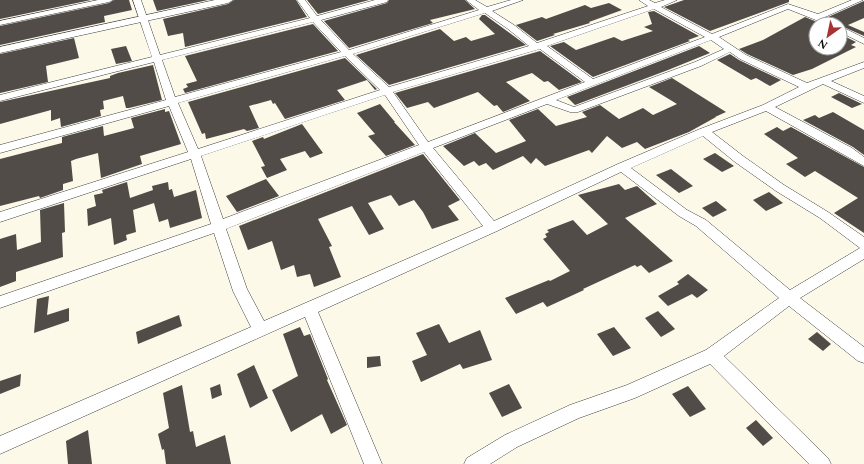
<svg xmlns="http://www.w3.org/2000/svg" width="864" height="464" viewBox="0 0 864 464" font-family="Spectral,serif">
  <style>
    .building { fill: #514c48 }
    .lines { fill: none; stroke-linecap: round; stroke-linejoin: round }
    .minor-casing { stroke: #3d3d3d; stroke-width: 1 }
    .tertiary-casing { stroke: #3d3d3d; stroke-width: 1 }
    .minor { fill: #fff; fill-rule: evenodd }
    .tertiary { fill: #fff; fill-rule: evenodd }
  </style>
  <rect width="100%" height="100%" fill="#fcf9e9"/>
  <!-- building -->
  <g class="building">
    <path d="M0,0H91L0,19Z"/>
    <path d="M114,0H129L132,10L104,16L105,22L0,45V26L109,3Z"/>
    <path d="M153,0H208L157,11Z"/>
    <path d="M234,0H296L307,17L185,47L183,33L168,36L163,19L228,4Z"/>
    <path d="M307,0H369L318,14Z"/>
    <path d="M389,0H465L475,9L430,20L433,23L349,48L324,21L387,3Z"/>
    <path d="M684,0H789V2L710,31L664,7Z"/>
    <path d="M864,1V18L848,25L864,32V36L837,24L828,17Z"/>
    <path d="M609,3L622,10L589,22L590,23L553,34L555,35L537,41L516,25L542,17L546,19L585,5L591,8Z"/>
    <path d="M654,11L699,36L688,40L690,41L593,77L550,46L564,42L576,50L614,37L622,41L653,31L644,27L652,24L648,12Z"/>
    <path d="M482,15H485L526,45L389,85L356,55L440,29L454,41L466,37L471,41L495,34L479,19Z"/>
    <path d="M805,17L822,24H816V48H840V34L856,42L851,45L856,47L812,69L793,75L747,54L739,49L763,40Z"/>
    <path d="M313,24L338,51L185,93L183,89L188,87L186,84L197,81L185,56Z"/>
    <path d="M74,38L79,58L46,66L48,82L0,93V54Z"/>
    <path d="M126,46L132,61L116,64L111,49Z"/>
    <path d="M699,46L710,53L668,70L575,105L567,97Z"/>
    <path d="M540,51L582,82L559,90L548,81L544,82L532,73L506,82L530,101L503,112L497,105L494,106L478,92L434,108L428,102L407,108L395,93Z"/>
    <path d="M730,54L739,60L781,80L770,86L756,78L751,80L717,60Z"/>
    <path d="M345,58L377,89L375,90L367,80L337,90L345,100L285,119L275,103L273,104L271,100L249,106L259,128L247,131L244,129L206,139L205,133L202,134L188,102Z"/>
    <path d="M153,65L162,100L129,108H126L123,96L103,101L104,109L100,110L101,116L61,127L60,118L51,121V110L0,124V102L110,78V76L118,73Z"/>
    <path d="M672,78L726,112L715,117H716L689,132L645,149L637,142L622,148L607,136L592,153L589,150L545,166L536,158L531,164L523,156L493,170L486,163L479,166L474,161L464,166L443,146L475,133L496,153L526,141L509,120L538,109L556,126L587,117L582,112L600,105L619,119L643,108L653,115L677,104L649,87Z"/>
    <path d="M839,93L862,104L852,108L831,97Z"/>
    <path d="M380,104L395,122H394L415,145L386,156L368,136L375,134L357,113Z"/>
    <path d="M165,109V112L169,111L181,144L140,156L142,164L101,178L98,153L76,159L71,161L73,181L63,184V190L40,198L39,196L0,206V159L62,143V137L103,126L104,136L134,128L131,118Z"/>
    <path d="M833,112L864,130V155L853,147L803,120L815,115L819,118Z"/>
    <path d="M302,124L323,153L310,158L305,151L280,159L287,170L267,178L261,167L265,166L252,141L263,137L264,139Z"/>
    <path d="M777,127L783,131L791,127L864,167V233L834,213L858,198L815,171L805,177L786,164L798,158L764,134Z"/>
    <path d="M715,153L734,166L722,172L703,159Z"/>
    <path d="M423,154L460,200L448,206L459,220L432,229L423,212L414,200L399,206L391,195L368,203L384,229L369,235L352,206L318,219L332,246L329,247L341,277L314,287L310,274L297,277L294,265L281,270L272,241L248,250L239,226Z"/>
    <path d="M671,169L693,186L679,193L656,175Z"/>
    <path d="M266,179L279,196L237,212L226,196Z"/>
    <path d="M127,182L130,198L153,190L152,186L168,182L169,190L172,189L174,197L196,190L202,218L170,228L168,219L159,222L154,203L133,210L136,232L126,235L127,240L114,245L111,218L88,226L87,209L96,206L94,195L103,193L102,190Z"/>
    <path d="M619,184L625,190L637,186L657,204L625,218L673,261L649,273L641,265L637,267L635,265L583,289L584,290L547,307L543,302L516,314L505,298L549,280L550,281L570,271L543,239L547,237L545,234L549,232L547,230L573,220L587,235L608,224L578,195Z"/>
    <path d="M769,192L783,203L766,211L753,200Z"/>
    <path d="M716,201L727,210L713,217L702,208Z"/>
    <path d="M64,203L65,232L62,233L63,257L16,272V281L0,287V239L16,234L17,250L41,242L40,210Z"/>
    <path d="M688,274L708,290L697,298L692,294L668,306L658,296L679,284L677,282Z"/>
    <path d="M49,296L47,315L69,308V321L34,333L37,299Z"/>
    <path d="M658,311L675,329L661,337L645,318Z"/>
    <path d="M179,315L182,326L138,344L136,332Z"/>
    <path d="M439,324L449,343L480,330L492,360L463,369L460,364L421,382L412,361L427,355L416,333Z"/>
    <path d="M300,327L304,336L310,334L328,379L327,380L347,425L331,434L322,414L291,432L272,390L298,376L283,334Z"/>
    <path d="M614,327L631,348L613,356L597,334Z"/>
    <path d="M817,332L831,344L823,351L808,339Z"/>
    <path d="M380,356L381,366L367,368V357Z"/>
    <path d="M254,365L268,398L250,408L237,374Z"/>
    <path d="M21,374L20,386L0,394V381Z"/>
    <path d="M220,384L222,395L212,399L210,388Z"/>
    <path d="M509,384L522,408L502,417L489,393Z"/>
    <path d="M182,385L190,432L193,431L196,447L225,435L231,464H166L164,449L162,450L158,434L169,428L163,393Z"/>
    <path d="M688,386L706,409L690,417L672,394Z"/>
    <path d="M756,420L773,438L763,446L746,428Z"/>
    <path d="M88,430L92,464H68L66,441Z"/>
  </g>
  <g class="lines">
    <defs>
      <g id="minor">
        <path d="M98,0H113L109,2L0,25V21Z"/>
        <path d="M133,0H141L160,55L310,18L297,0H305L317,16L375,0H388L387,2L321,20L349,50L479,10L466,0H475L487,7L511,0H523L492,11L514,25L537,43L648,6L639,0H649L655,3L665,0H677L661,7L712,34L788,4L818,14L852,0H863L825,17L836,24H826L788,9L719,37L746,55L807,83L864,62V68L831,81L864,96V103L823,84L775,107L852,148L864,157V166L766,111L712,132L743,156L784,185L828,212L864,237V259L800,298L864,347V363L858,361L789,306L724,356L828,458L831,464H809L710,364L635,398L579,418L517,447L490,464H464L467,458L505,435L570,405L627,385L706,350L779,298L696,226L679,216L621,172L497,231L318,312L382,464H364L305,317L0,454V436L251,327L233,291L214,233L0,308V296L211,224L191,159L0,222V212L188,152L169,106L0,153V145L166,100L154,62L0,101V95L152,57ZM654,9L705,37L593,79L547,46ZM485,13L508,29L529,46L389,87L353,54ZM313,22L341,52L175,97L162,60ZM711,40L724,49L695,62L574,107L556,100ZM540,49L585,82L428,142L393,92ZM730,52L740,59L799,87L763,105L700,129L618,164L494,221L433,148L547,104L570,112H578L701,66ZM345,56L380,90L198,149L178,103ZM385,95L419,145L223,219L201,156ZM703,136L735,162L776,191L820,218L860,248L790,290L706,220L687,210L631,168ZM424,152L483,226L264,321L247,289L226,229Z"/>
        <path d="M840,26L864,38V44L840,32Z"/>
      </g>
      <path id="tertiary" d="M215,0H233L228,3L0,53V47Z"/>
    </defs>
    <!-- minor casing -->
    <use href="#minor" class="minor-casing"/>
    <!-- tertiary casing -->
    <use href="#tertiary" class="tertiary-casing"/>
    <!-- minor -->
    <use href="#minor" class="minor"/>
    <!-- tertiary -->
    <use href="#tertiary" class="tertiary"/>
  </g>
  <!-- north arrow -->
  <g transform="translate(828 36) rotate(213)"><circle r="19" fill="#ffffff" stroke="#9d9d9d"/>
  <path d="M0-3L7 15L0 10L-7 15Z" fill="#a83334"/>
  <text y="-6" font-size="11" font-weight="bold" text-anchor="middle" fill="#0a0a0a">N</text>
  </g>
</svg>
